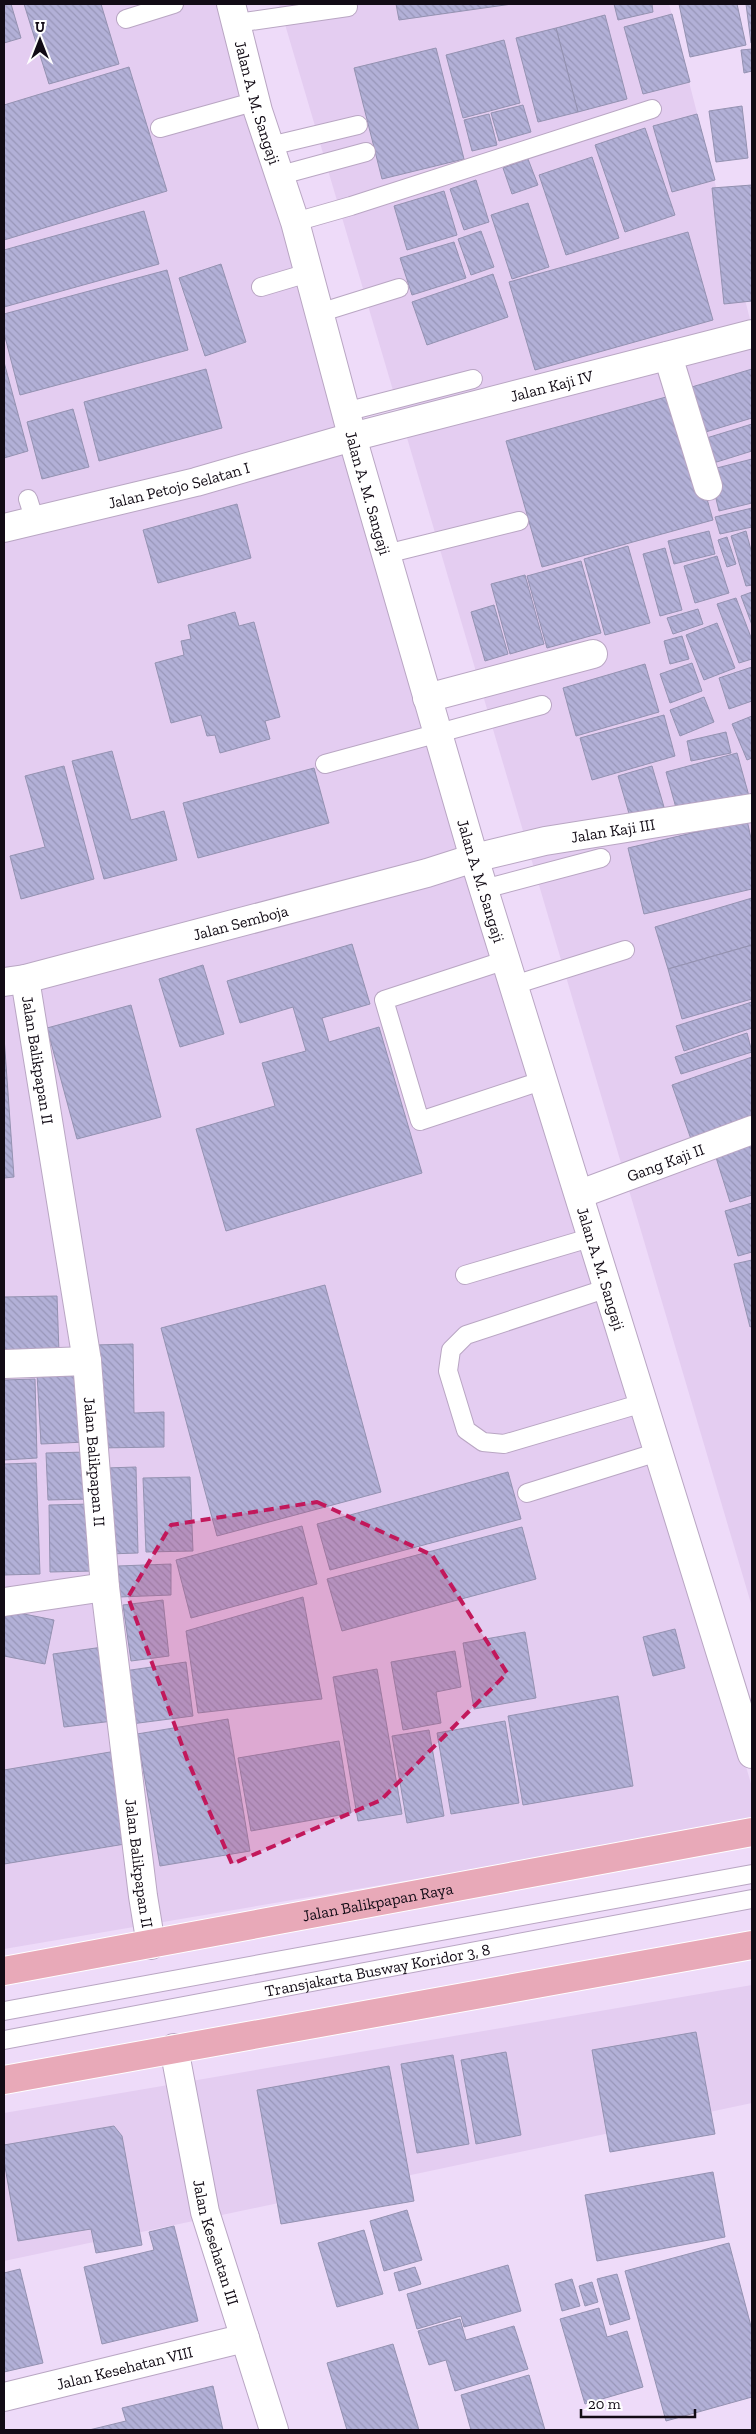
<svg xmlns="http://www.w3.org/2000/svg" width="756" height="2434" viewBox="0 0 756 2434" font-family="'Zilla Slab',serif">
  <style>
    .built { fill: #e4cdf1 }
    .building { fill: url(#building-back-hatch); stroke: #9492b1 }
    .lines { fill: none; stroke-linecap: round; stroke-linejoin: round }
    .lane-casing { stroke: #b9a6c3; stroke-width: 20 }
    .street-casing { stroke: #b9a6c3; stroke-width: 30 }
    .secondary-casing { stroke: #b9a6c3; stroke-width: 30 }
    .primary-casing { stroke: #fff; stroke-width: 30 }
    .lane { stroke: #fff; stroke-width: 18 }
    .street { stroke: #fff; stroke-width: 28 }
    .secondary { stroke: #fff; stroke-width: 28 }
    .primary { stroke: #e8a9b8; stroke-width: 28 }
    .marked { fill: #c2185b; fill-opacity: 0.2; stroke: #c2185b; stroke-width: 4; stroke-dasharray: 10 6; stroke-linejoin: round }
    .labels { text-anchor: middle; stroke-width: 4; stroke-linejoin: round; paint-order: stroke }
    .street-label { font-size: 16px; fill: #120b15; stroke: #fff }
  </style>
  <defs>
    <pattern id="building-back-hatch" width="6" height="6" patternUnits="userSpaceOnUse" patternTransform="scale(1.25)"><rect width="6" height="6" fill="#b2b0d7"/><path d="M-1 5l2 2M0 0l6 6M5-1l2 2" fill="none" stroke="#9896b8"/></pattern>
  </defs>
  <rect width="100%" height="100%" fill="#eedbf9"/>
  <!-- built -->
  <g class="built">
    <path d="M4,4H228L752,1787V1822L4,1949Z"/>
    <path d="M279,4H669L752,327V1607Z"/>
    <path d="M752,1985V2103L4,2261V2113Z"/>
  </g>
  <!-- building -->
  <g class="building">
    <path d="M4,4H11L21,38L4,43Z"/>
    <path d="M24,4H101L119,64L49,84Z"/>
    <path d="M396,4H512L399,20Z"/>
    <path d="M614,4H652L653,12L618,20Z"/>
    <path d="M679,4H737L746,45L690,57Z"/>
    <path d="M746,4H752V43H751Z"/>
    <path d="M672,14L690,82L643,94L624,27Z"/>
    <path d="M605,15L627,99L578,112L556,28Z"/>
    <path d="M556,28L578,112L538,122L516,38Z"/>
    <path d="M504,40L520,103L463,118L446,55Z"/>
    <path d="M436,48L464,159L382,179L354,68Z"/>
    <path d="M752,49V71L744,73L741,50Z"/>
    <path d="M129,67L167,191L4,240V105Z"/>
    <path d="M523,105L531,132L499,141L491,113Z"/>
    <path d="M742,106L748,158L716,162L709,111Z"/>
    <path d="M489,114L497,145L472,151L464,120Z"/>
    <path d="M697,114L715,180L672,192L653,126Z"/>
    <path d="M645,128L675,215L625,232L595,145Z"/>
    <path d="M592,157L619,238L566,255L539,175Z"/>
    <path d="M528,159L538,185L512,194L503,168Z"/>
    <path d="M476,180L489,222L464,230L450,189Z"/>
    <path d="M752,185V301L724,304L712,188Z"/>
    <path d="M444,191L457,235L407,250L394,206Z"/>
    <path d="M528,203L549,267L512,279L491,215Z"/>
    <path d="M144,211L159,264L4,307V250Z"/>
    <path d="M481,231L494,267L471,275L458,239Z"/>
    <path d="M688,232L713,320L535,370L509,282Z"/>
    <path d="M454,242L466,278L412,295L400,258Z"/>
    <path d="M221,264L246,342L205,356L179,278Z"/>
    <path d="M167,270L188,350L20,395L4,333V314Z"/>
    <path d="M493,274L508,317L427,345L412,302Z"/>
    <path d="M4,362L28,451L4,458Z"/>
    <path d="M206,369L222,428L99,461L84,402Z"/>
    <path d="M752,369V418L699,434L685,389Z"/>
    <path d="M677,394L713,520L542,567L506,441Z"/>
    <path d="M73,409L89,467L42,479L27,422Z"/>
    <path d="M752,424V451L707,465L700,440Z"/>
    <path d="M752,459V503L719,511L709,470Z"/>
    <path d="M237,504L251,558L158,583L143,530Z"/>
    <path d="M752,508V527L720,534L715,517Z"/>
    <path d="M709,531L715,554L674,564L668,541Z"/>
    <path d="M746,531L752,554V585L746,586L731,536Z"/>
    <path d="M727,537L736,564L727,567L718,540Z"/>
    <path d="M628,546L650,623L605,635L584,559Z"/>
    <path d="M665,548L682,610L660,616L643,554Z"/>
    <path d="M717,556L729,593L695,603L684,566Z"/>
    <path d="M581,561L601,633L547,648L527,576Z"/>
    <path d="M525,575L544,644L510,654L491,584Z"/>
    <path d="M752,592V625L741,596Z"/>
    <path d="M736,598L752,640V659L739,663L717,604Z"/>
    <path d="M494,605L508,654L485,661L471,612Z"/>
    <path d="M698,609L703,624L673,634L667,618Z"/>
    <path d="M235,612L239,626L254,622L280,717L265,721L270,739L220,753L215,735L207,736L201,715L171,723L155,663L184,655L181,641L191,639L188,625Z"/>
    <path d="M717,623L735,668L704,680L686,635Z"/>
    <path d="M682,636L689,659L670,664L664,641Z"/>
    <path d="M692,663L702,691L670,703L660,674Z"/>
    <path d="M645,664L659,712L576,736L563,688Z"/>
    <path d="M752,667V701L729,709L719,678Z"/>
    <path d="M704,697L714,722L680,736L670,710Z"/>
    <path d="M664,715L675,756L592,780L580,738Z"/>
    <path d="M752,716V758L747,760L732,724Z"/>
    <path d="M726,732L731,753L691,761L687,741Z"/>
    <path d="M112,751L131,820L164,811L177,860L104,879L72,761Z"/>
    <path d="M737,753L749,796L678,815L666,772Z"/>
    <path d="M64,766L94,879L21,899L10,856L45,847L25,776Z"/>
    <path d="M652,766L664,807L630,817L618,776Z"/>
    <path d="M314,768L329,823L198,858L183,803Z"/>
    <path d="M747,820L752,843V889L644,914L628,848Z"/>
    <path d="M752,898V945L668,969L655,927Z"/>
    <path d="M352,944L370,1004L322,1018L329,1042L379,1027L422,1173L226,1231L196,1129L275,1106L262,1063L306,1051L293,1007L240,1023L227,981Z"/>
    <path d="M752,945V999L682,1019L668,969Z"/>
    <path d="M203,965L224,1034L180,1047L159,979Z"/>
    <path d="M752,1002V1028L684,1051L676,1026Z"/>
    <path d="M131,1005L161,1117L77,1139L47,1028Z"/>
    <path d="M747,1033L752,1052L681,1074L675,1057Z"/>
    <path d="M4,1037L14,1177L4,1178Z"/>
    <path d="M752,1057V1121L692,1142L672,1085Z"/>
    <path d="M752,1139V1195L730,1202L714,1151Z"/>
    <path d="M752,1203V1252L738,1256L725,1211Z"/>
    <path d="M752,1260V1326L750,1327L734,1264Z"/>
    <path d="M325,1285L381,1492L217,1536L161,1328Z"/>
    <path d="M57,1296L59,1353L4,1354V1297Z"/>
    <path d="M133,1344L134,1413L164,1412V1447L97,1448L94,1345Z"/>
    <path d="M82,1371L86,1442L41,1444L37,1374Z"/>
    <path d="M35,1379L37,1458L4,1460V1380Z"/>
    <path d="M88,1452L90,1499L48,1500L46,1453Z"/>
    <path d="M36,1463L40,1574L4,1575V1464Z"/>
    <path d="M136,1467L138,1553L108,1554L106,1468Z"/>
    <path d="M508,1472L521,1519L330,1570L317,1524Z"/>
    <path d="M190,1477L193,1551L146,1552L143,1478Z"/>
    <path d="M91,1504L93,1571L50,1572L49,1505Z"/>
    <path d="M302,1526L317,1584L191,1618L176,1560Z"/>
    <path d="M522,1527L536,1579L342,1631L327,1579Z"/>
    <path d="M171,1564V1595L119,1597L118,1566Z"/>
    <path d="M303,1597L322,1699L198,1713L186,1631Z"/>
    <path d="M163,1600L169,1656L131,1661L123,1605Z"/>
    <path d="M4,1610L54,1620L45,1664L4,1656Z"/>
    <path d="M675,1629L685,1668L653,1676L643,1637Z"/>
    <path d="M525,1632L536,1698L474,1709L463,1643Z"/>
    <path d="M103,1647L113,1721L64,1727L53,1654Z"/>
    <path d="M455,1651L461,1687L436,1692L441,1723L403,1730L391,1662Z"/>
    <path d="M186,1662L193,1716L131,1724L124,1671Z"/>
    <path d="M377,1669L402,1814L358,1821L333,1677Z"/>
    <path d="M618,1696L633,1786L523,1805L508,1716Z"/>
    <path d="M228,1719L250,1851L160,1866L137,1734Z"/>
    <path d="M505,1721L519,1803L451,1814L437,1733Z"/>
    <path d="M429,1730L444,1816L407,1823L392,1736Z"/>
    <path d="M339,1741L351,1813L251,1831L238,1758Z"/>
    <path d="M116,1751L131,1843L4,1864V1770Z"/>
    <path d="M696,2032L715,2134L610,2152L592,2050Z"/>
    <path d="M506,2052L521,2135L476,2144L461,2060Z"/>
    <path d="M453,2055L469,2144L417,2153L401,2064Z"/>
    <path d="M389,2066L414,2201L281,2224L257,2090Z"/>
    <path d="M114,2126L122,2136L142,2245L96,2253L91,2229L18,2241L4,2161V2145Z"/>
    <path d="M713,2172L725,2237L597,2261L585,2195Z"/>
    <path d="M407,2210L422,2260L384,2271L370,2221Z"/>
    <path d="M174,2226L198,2321L102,2344L84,2267L154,2250L149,2232Z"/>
    <path d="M364,2230L383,2294L337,2307L318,2243Z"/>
    <path d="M729,2243L752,2330V2397L666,2421L625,2271Z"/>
    <path d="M508,2265L521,2311L464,2327L461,2316L417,2329L407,2294Z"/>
    <path d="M415,2267L421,2284L399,2291L394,2273Z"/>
    <path d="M20,2269L43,2363L4,2372V2273Z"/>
    <path d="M617,2274L630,2319L610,2325L597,2279Z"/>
    <path d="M572,2279L580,2306L562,2311L555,2284Z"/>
    <path d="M592,2282L598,2302L585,2306L579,2286Z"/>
    <path d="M599,2308L607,2337L627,2331L643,2387L585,2404L560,2319Z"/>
    <path d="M460,2319L466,2340L514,2326L528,2369L455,2391L446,2360L429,2365L418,2331Z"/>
    <path d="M393,2344L419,2430H347L327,2363Z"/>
    <path d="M529,2375L545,2430H471L461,2395Z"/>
    <path d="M213,2386L223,2430H89L126,2421L122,2408Z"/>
  </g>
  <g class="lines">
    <defs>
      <g id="lane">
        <path d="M126,19L174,4"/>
        <path d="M237,23L348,7"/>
        <path d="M160,128L257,101"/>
        <path d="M270,146L358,125"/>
        <path d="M281,175L366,152"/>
        <path d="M295,222L351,206L652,109"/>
        <path d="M261,287L308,273"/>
        <path d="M319,313L399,288"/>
        <path d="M345,412L473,379"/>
        <path d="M28,499L35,521"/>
        <path d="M386,554L519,521"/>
        <path d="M325,764L542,705"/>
        <path d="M484,889L601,858"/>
        <path d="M506,960L384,1000L420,1121L544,1080"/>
        <path d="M514,985L625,950"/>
        <path d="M465,1275L593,1237"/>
        <path d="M608,1288L466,1335L451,1350L448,1371L466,1430L483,1442L504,1444L643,1403"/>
        <path d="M527,1493L658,1452"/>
        <path d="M4,2011L752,1874"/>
        <path id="s1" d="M4,2040L752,1899"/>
      </g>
      <g id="street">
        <path d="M668,356L708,486"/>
        <path id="s2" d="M4,528L196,482L352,437L752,334"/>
        <path d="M427,698L593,654"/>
        <path id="s3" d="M25,979L87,1361L105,1587L143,1896L151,1945"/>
        <path id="s4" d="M4,982L25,979L427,873L474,858L545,841L752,808"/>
        <path id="s5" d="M580,1194L752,1130"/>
        <path d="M4,1364L87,1361"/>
        <path d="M4,1602L105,1587"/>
        <path id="s6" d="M174,2048L205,2212L274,2430"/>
        <path id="s7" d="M4,2397L245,2338"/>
      </g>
      <g id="secondary">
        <path id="s8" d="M231,4L258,111L295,222L357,454L474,858L752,1754"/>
      </g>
      <g id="primary">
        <path id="s9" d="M4,1971L752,1832"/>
        <path d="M4,2080L752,1945"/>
      </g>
    </defs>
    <!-- lane casing -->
    <use href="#lane" class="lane-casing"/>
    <!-- street casing -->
    <use href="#street" class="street-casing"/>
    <!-- secondary casing -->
    <use href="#secondary" class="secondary-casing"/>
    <!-- primary casing -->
    <use href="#primary" class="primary-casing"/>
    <!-- lane -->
    <use href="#lane" class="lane"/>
    <!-- street -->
    <use href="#street" class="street"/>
    <!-- secondary -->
    <use href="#secondary" class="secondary"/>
    <!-- primary -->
    <use href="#primary" class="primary"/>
  </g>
  <!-- marked area -->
  <path class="marked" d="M317,1502L432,1555L507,1673L381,1800L232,1864L187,1759L128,1597L171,1525Z"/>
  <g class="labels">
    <!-- street labels -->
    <g class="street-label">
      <text dy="6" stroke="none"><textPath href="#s8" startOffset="102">Jalan A. M. Sangaji</textPath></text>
      <text dy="6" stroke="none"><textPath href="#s2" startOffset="566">Jalan Kaji IV</textPath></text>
      <text dy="6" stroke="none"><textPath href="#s2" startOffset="180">Jalan Petojo Selatan I</textPath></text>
      <text dy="6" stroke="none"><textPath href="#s8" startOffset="508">Jalan A. M. Sangaji</textPath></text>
      <text dy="6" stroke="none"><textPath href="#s4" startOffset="628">Jalan Kaji III</textPath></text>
      <text dy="6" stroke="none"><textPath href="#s8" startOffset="912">Jalan A. M. Sangaji</textPath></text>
      <text dy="6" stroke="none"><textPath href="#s4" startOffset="244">Jalan Semboja</textPath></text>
      <text dy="6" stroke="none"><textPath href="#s3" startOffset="82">Jalan Balikpapan II</textPath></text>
      <text dy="6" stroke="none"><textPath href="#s5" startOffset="91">Gang Kaji II</textPath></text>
      <text dy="6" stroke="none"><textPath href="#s8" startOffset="1318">Jalan A. M. Sangaji</textPath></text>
      <text dy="6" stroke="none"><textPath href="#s3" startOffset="488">Jalan Balikpapan II</textPath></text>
      <text dy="6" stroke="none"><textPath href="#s3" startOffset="892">Jalan Balikpapan II</textPath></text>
      <text dy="6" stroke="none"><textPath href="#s9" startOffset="380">Jalan Balikpapan Raya</textPath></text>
      <text dy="6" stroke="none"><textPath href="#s1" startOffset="380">Transjakarta Busway Koridor 3, 8</textPath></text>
      <text dy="6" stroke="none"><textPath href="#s6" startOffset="199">Jalan Kesehatan III</textPath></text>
      <text dy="6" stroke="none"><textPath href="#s7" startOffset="124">Jalan Kesehatan VIII</textPath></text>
    </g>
  </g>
  <!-- border -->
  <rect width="756" height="2434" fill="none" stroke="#120b15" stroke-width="10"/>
  <!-- north arrow -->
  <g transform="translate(40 40)" stroke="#ffffff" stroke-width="4" paint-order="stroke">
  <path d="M0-4L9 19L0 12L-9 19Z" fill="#120b15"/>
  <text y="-8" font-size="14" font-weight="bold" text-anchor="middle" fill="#120b15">U</text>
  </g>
  <!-- scale -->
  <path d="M581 2409v8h114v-8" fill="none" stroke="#120b15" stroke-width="2.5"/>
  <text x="588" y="2409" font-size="15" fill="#120b15" stroke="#ffffff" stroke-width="4" paint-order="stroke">20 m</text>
</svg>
